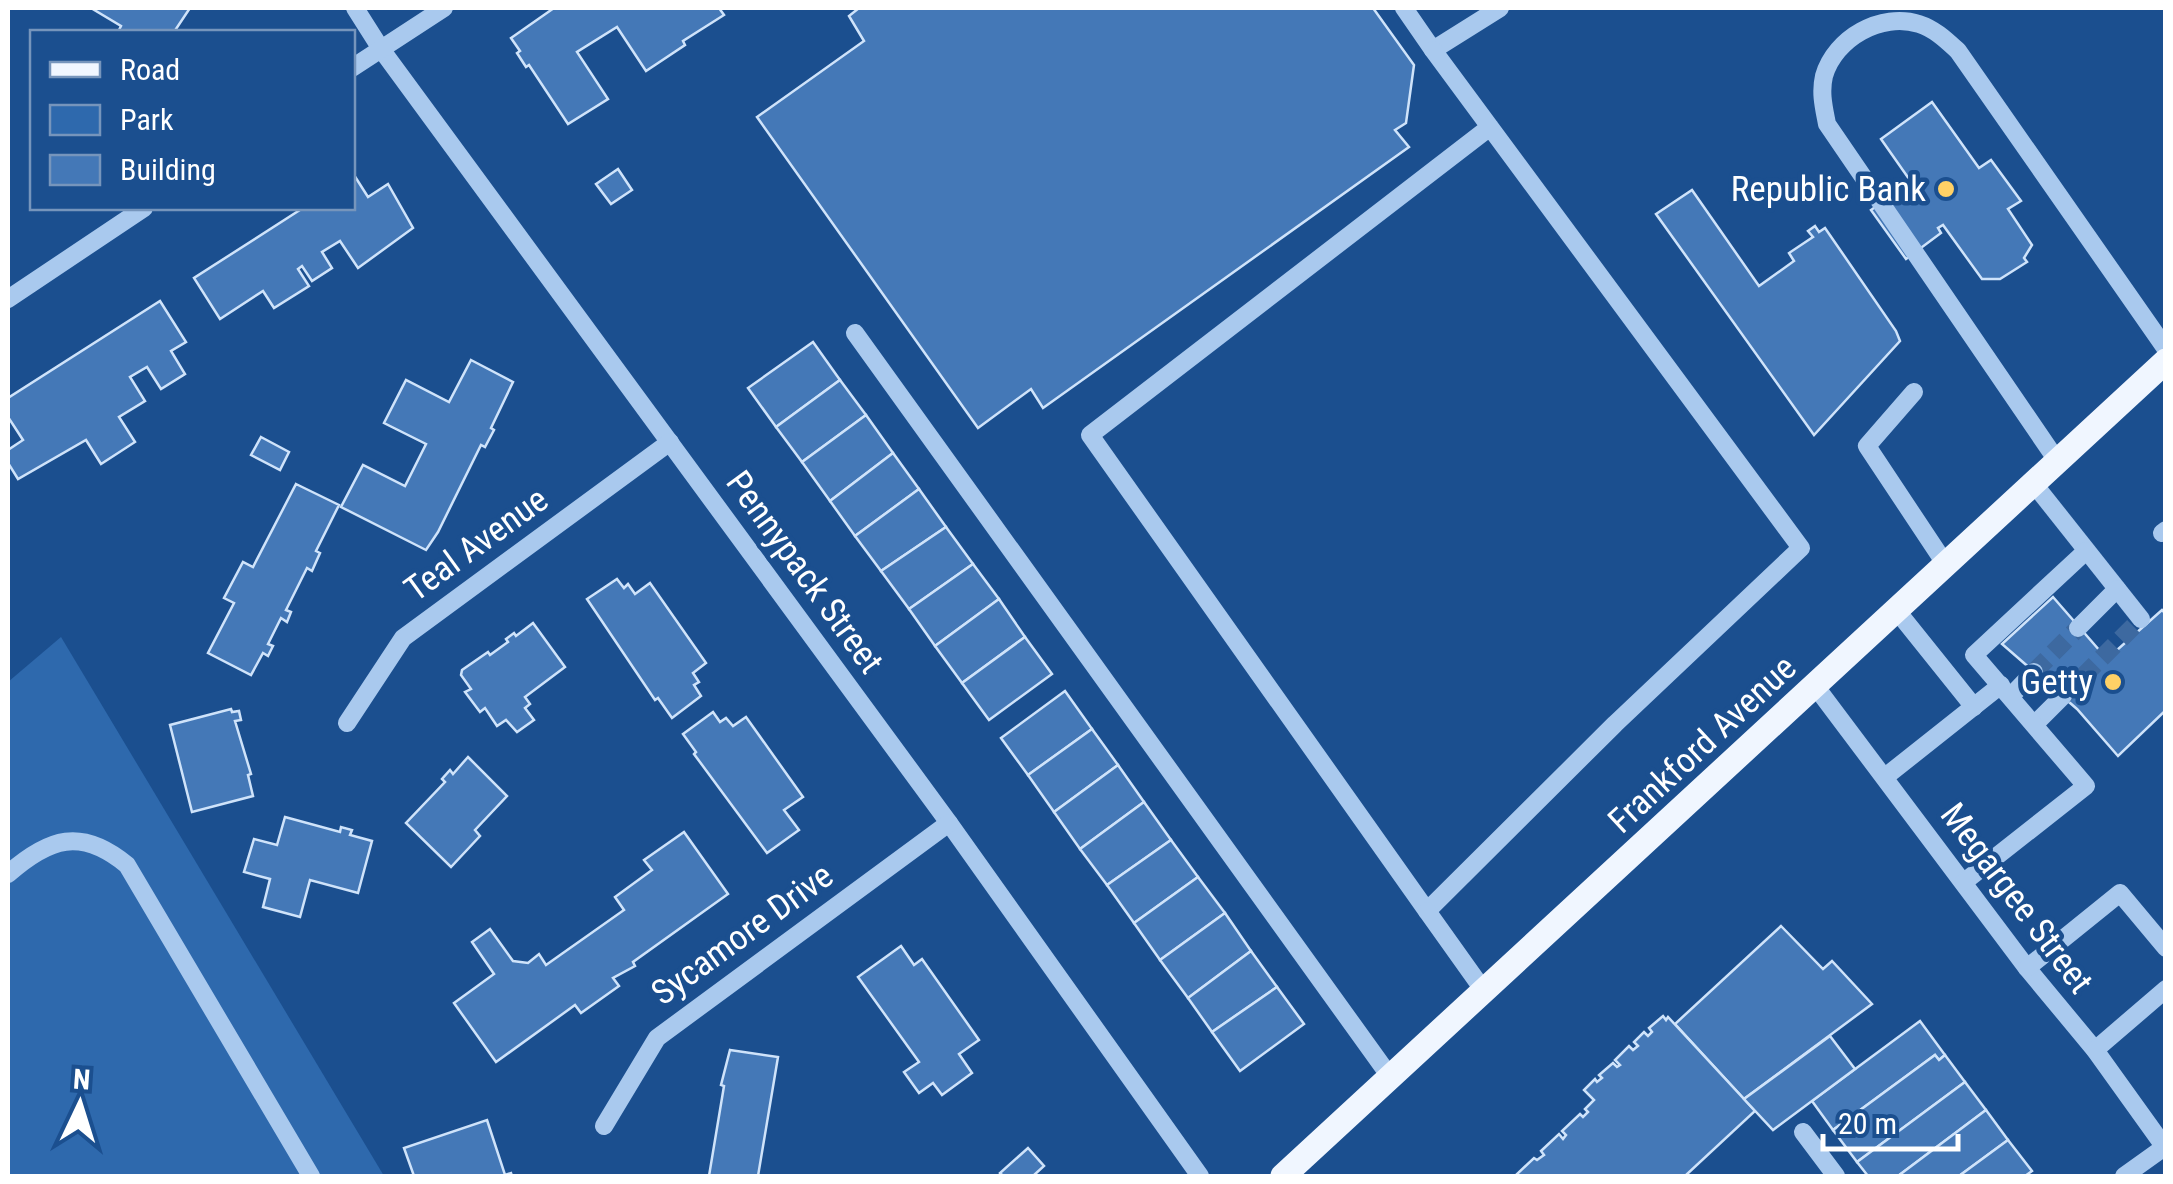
<svg xmlns="http://www.w3.org/2000/svg" width="2173" height="1184" viewBox="0 0 2173 1184" font-family="'Roboto Condensed',sans-serif">
  <style>
    .green { fill: #2e69ad }
    .building { fill: #4478b7; stroke: #cfe3fa; stroke-width: 2.5 }
    .lines { fill: none; stroke-linecap: round; stroke-linejoin: round }
    .minor-tunnel { stroke: #3d69a0; stroke-width: 18; stroke-dasharray: 18 9; stroke-linecap: butt }
    .minor { stroke: #a9c9ee; stroke-width: 18 }
    .major { stroke: #f0f6ff; stroke-width: 25 }
    .poi-dot { fill: #ffd166; stroke: #1b4f8f; stroke-width: 4 }
    .labels { text-anchor: middle; stroke-width: 9; stroke-linejoin: round; paint-order: stroke }
    .poi-label { font-size: 35px; fill: #fff; stroke: #1b4f8f; text-anchor: end }
    .street-label { font-size: 35px; fill: #fff; stroke: #1b4f8f }
  </style>
  <rect width="100%" height="100%" fill="#1b4f8f"/>
  <!-- green -->
  <path class="green" d="M61,637L384,1176H8V682Z"/>
  <!-- building -->
  <g class="building">
    <path d="M91,8H190L174,32H118L121,26Z"/>
    <path d="M554,8H719L724,15L683,41L685,45L646,71L617,27L577,52L608,99L568,124L529,65L526,67L517,53L520,51L511,38Z"/>
    <path d="M859,8H1373L1414,65L1406,123L1395,130L1409,147L1043,408L1031,389L978,428L757,117L864,41L849,16Z"/>
    <path d="M1932,102L1979,168L1991,160L2021,201L2008,209L2032,245L2024,258L2027,262L2000,279H1982L1943,225L1938,228L1941,233L1906,259L1871,210L1906,185L1909,190L1914,186L1881,139Z"/>
    <path d="M618,169L632,190L611,204L596,184Z"/>
    <path d="M354,175L368,197L388,184L413,228L358,268L340,241L322,252L332,268L312,281L302,266L298,269L309,286L274,308L263,291L220,319L194,278L303,208H352Z"/>
    <path d="M1692,190L1759,286L1794,261L1789,253L1813,237L1808,231L1815,226L1819,232L1825,228L1896,331L1900,341L1814,435L1656,214Z"/>
    <path d="M160,301L186,342L171,351L185,374L161,389L147,367L130,377L145,401L119,417L135,442L101,464L86,440L18,479L8,463V450L23,440L8,417V398Z"/>
    <path d="M813,342L840,380L776,427L748,388Z"/>
    <path d="M471,360L513,382L491,428L494,430L485,447L481,445L438,532L426,550L341,507L363,465L405,486L426,444L384,423L406,380L449,402Z"/>
    <path d="M840,380L866,415L802,462L776,427Z"/>
    <path d="M866,415L893,453L830,501L802,462Z"/>
    <path d="M261,437L289,452L280,470L251,455Z"/>
    <path d="M893,453L919,489L855,536L830,501Z"/>
    <path d="M296,484L339,505L316,551L320,553L312,571L307,568L286,610L291,612L287,622L281,618L268,644L273,646L268,656L263,653L251,675L208,653L234,603L224,598L243,562L253,567Z"/>
    <path d="M919,489L946,527L881,571L855,536Z"/>
    <path d="M946,527L973,564L909,609L881,571Z"/>
    <path d="M973,564L999,599L935,646L909,609Z"/>
    <path d="M617,579L624,588L628,584L635,594L650,583L706,663L693,673L699,682L694,685L701,696L672,718L658,698L655,700L587,599Z"/>
    <path d="M2053,597L2107,659L2162,610L2166,614V710L2118,756L2077,709L2002,644Z"/>
    <path d="M999,599L1025,637L962,683L935,646Z"/>
    <path d="M533,623L565,667L525,697L530,704L525,708L534,720L517,732L506,720L497,726L485,708L480,712L465,692L471,689L461,675L462,670L488,652L490,655L508,642L506,639L514,633L516,636Z"/>
    <path d="M1025,637L1052,674L989,720L962,683Z"/>
    <path d="M1065,691L1092,729L1028,775L1001,738Z"/>
    <path d="M231,709L232,712L239,711L241,720L235,721L251,774L248,775L253,796L192,812L170,725Z"/>
    <path d="M713,712L720,722L726,718L733,726L746,717L803,797L784,810L799,830L767,853L694,754L696,752L683,734Z"/>
    <path d="M1092,729L1118,765L1054,812L1028,775Z"/>
    <path d="M468,757L507,796L475,830L480,836L451,867L406,823L445,782L442,779L450,770L453,774Z"/>
    <path d="M1118,765L1144,802L1080,849L1054,812Z"/>
    <path d="M1144,802L1171,840L1107,885L1080,849Z"/>
    <path d="M285,817L340,832L341,827L352,830L350,835L372,841L358,893L310,880L300,917L263,907L270,879L244,872L254,839L277,845Z"/>
    <path d="M684,832L728,894L633,962L635,966L613,978L619,986L581,1013L575,1005L496,1062L454,1003L494,974L472,942L490,929L513,961L528,963L539,954L546,965L624,910L615,897L652,870L644,860Z"/>
    <path d="M1171,840L1198,877L1134,923L1107,885Z"/>
    <path d="M1198,877L1225,913L1160,960L1134,923Z"/>
    <path d="M1225,913L1251,951L1188,998L1160,960Z"/>
    <path d="M1781,926L1823,969L1832,961L1872,1004L1744,1099L1675,1024Z"/>
    <path d="M901,946L914,965L922,959L979,1040L959,1054L972,1073L942,1095L933,1083L919,1093L904,1072L919,1062L858,977Z"/>
    <path d="M1251,951L1277,987L1212,1032L1188,998Z"/>
    <path d="M1277,987L1304,1024L1240,1071L1212,1032Z"/>
    <path d="M1663,1016L1666,1020L1668,1017L1755,1111L1685,1176H1520L1517,1174L1534,1158L1537,1160L1544,1155L1541,1151L1559,1134L1563,1139L1566,1135L1562,1131L1580,1114L1583,1117L1588,1112L1585,1109L1594,1100L1584,1090L1595,1079L1597,1082L1602,1078L1599,1075L1613,1063L1617,1067L1620,1065L1615,1060L1629,1046L1633,1050L1638,1046L1634,1042L1644,1032L1648,1036L1652,1032L1649,1028Z"/>
    <path d="M1920,1021L1945,1055L1939,1060L1935,1055L1833,1130L1812,1101Z"/>
    <path d="M1830,1036L1855,1069L1773,1130L1744,1099Z"/>
    <path d="M730,1050L778,1057L758,1176H709L724,1086L721,1085Z"/>
    <path d="M1935,1055L1939,1060L1945,1055L1965,1082L1857,1162L1833,1130Z"/>
    <path d="M1965,1082L1986,1110L1898,1176H1868L1857,1162Z"/>
    <path d="M1986,1110L2008,1140L1959,1176H1898Z"/>
    <path d="M487,1120L505,1175L511,1173L512,1176H414L404,1148Z"/>
    <path d="M2008,1140L2032,1171L2025,1176H1959Z"/>
    <path d="M1028,1148L1044,1166L1033,1176H1003L1000,1173Z"/>
  </g>
  <g class="lines">
    <!-- minor-tunnel -->
    <g class="minor-tunnel">
      <path d="M2034,672L2078,628"/>
      <path d="M2063,696L2141,619"/>
    </g>
    <!-- minor -->
    <g class="minor">
      <path d="M355,8L381,49L949,823L1200,1176"/>
      <path d="M1404,8L1433,50L1500,8"/>
      <path d="M1433,50L1801,548L1615,724L1427,911L1090,435L1490,127"/>
      <path d="M352,68L444,8"/>
      <path d="M8,299L144,208"/>
      <path d="M855,333L1391,1078"/>
      <path d="M1914,392L1867,446L1946,565"/>
      <path d="M2058,462L1827,124C1824,108 1820,93 1824,76C1835,38 1881,12 1919,24C1935,29 1947,41 1958,51L2166,349"/>
      <path d="M2034,484L2141,619"/>
      <path d="M2162,533L2166,530"/>
      <path d="M1897,611L1974,707"/>
      <path d="M2078,628L2117,589"/>
      <path d="M1816,687L2027,968L2095,1050L2166,1149"/>
      <path d="M2011,696L2034,672"/>
      <path d="M347,723L403,638L670,442"/>
      <path d="M2035,724L2063,696"/>
      <path d="M1885,777L2001,685"/>
      <path d="M8,874C49,838 81,827 127,865L311,1176"/>
      <path d="M1964,882L2086,786L1974,655L2086,551"/>
      <path d="M1427,911L1484,991"/>
      <path d="M2027,968L2120,893L2166,948"/>
      <path d="M2095,1050L2166,989"/>
      <path d="M604,1126L657,1038L949,823"/>
      <path d="M1803,1132L1836,1176"/>
      <path d="M2124,1176L2166,1146"/>
    </g>
    <!-- major -->
    <path class="major" d="M1283,1176L2166,361"/>
  </g>
  <!-- markers -->
  <g class="poi-dot">
    <circle cx="1946" cy="189" r="10"/>
    <circle cx="2113" cy="682" r="10"/>
  </g>
  <g class="labels">
    <!-- poi labels -->
    <g class="poi-label">
      <text x="1926" y="201">Republic Bank</text>
      <text x="2093" y="694">Getty</text>
    </g>
    <!-- street labels -->
    <g class="street-label">
      <text transform="translate(476 544) rotate(-36)" y="12">Teal Avenue</text>
      <text transform="translate(805 572) rotate(54)" y="12">Pennypack Street</text>
      <text transform="translate(1702 744) rotate(-43)" y="12">Frankford Avenue</text>
      <text transform="translate(2017 898) rotate(53)" y="12">Megargee Street</text>
      <text transform="translate(742 934) rotate(-36)" y="12">Sycamore Drive</text>
    </g>
  </g>
  <!-- border -->
  <rect width="2173" height="1184" fill="none" stroke="#ffffff" stroke-width="20"/>
  <!-- legend -->
  <rect x="30" y="30" width="325" height="180" fill="#1b4f8f" stroke="#7695bc" stroke-width="2.5"/>
  <rect x="50" y="62" width="50" height="15" fill="#f0f6ff" stroke="#7695bc" stroke-width="2.5"/>
  <text x="120" y="80" font-size="30" fill="#ffffff">Road</text>
  <rect x="50" y="105" width="50" height="30" fill="#2e69ad" stroke="#7695bc" stroke-width="2.5"/>
  <text x="120" y="130" font-size="30" fill="#ffffff">Park</text>
  <rect x="50" y="155" width="50" height="30" fill="#4478b7" stroke="#7695bc" stroke-width="2.5"/>
  <text x="120" y="180" font-size="30" fill="#ffffff">Building</text>
  <!-- north arrow -->
  <g transform="translate(80 1104) rotate(4)" stroke="#1b4f8f" stroke-width="8" paint-order="stroke">
  <path d="M0-8L18 38L0 25L-18 38Z" fill="#ffffff"/>
  <text y="-15" font-size="28" font-weight="bold" text-anchor="middle" fill="#ffffff">N</text>
  </g>
  <!-- scale -->
  <path d="M1823 1134v15h135v-15" fill="none" stroke="#ffffff" stroke-width="5"/>
  <text x="1838" y="1134" font-size="30" fill="#ffffff" stroke="#1b4f8f" stroke-width="8" paint-order="stroke">20 m</text>
</svg>
